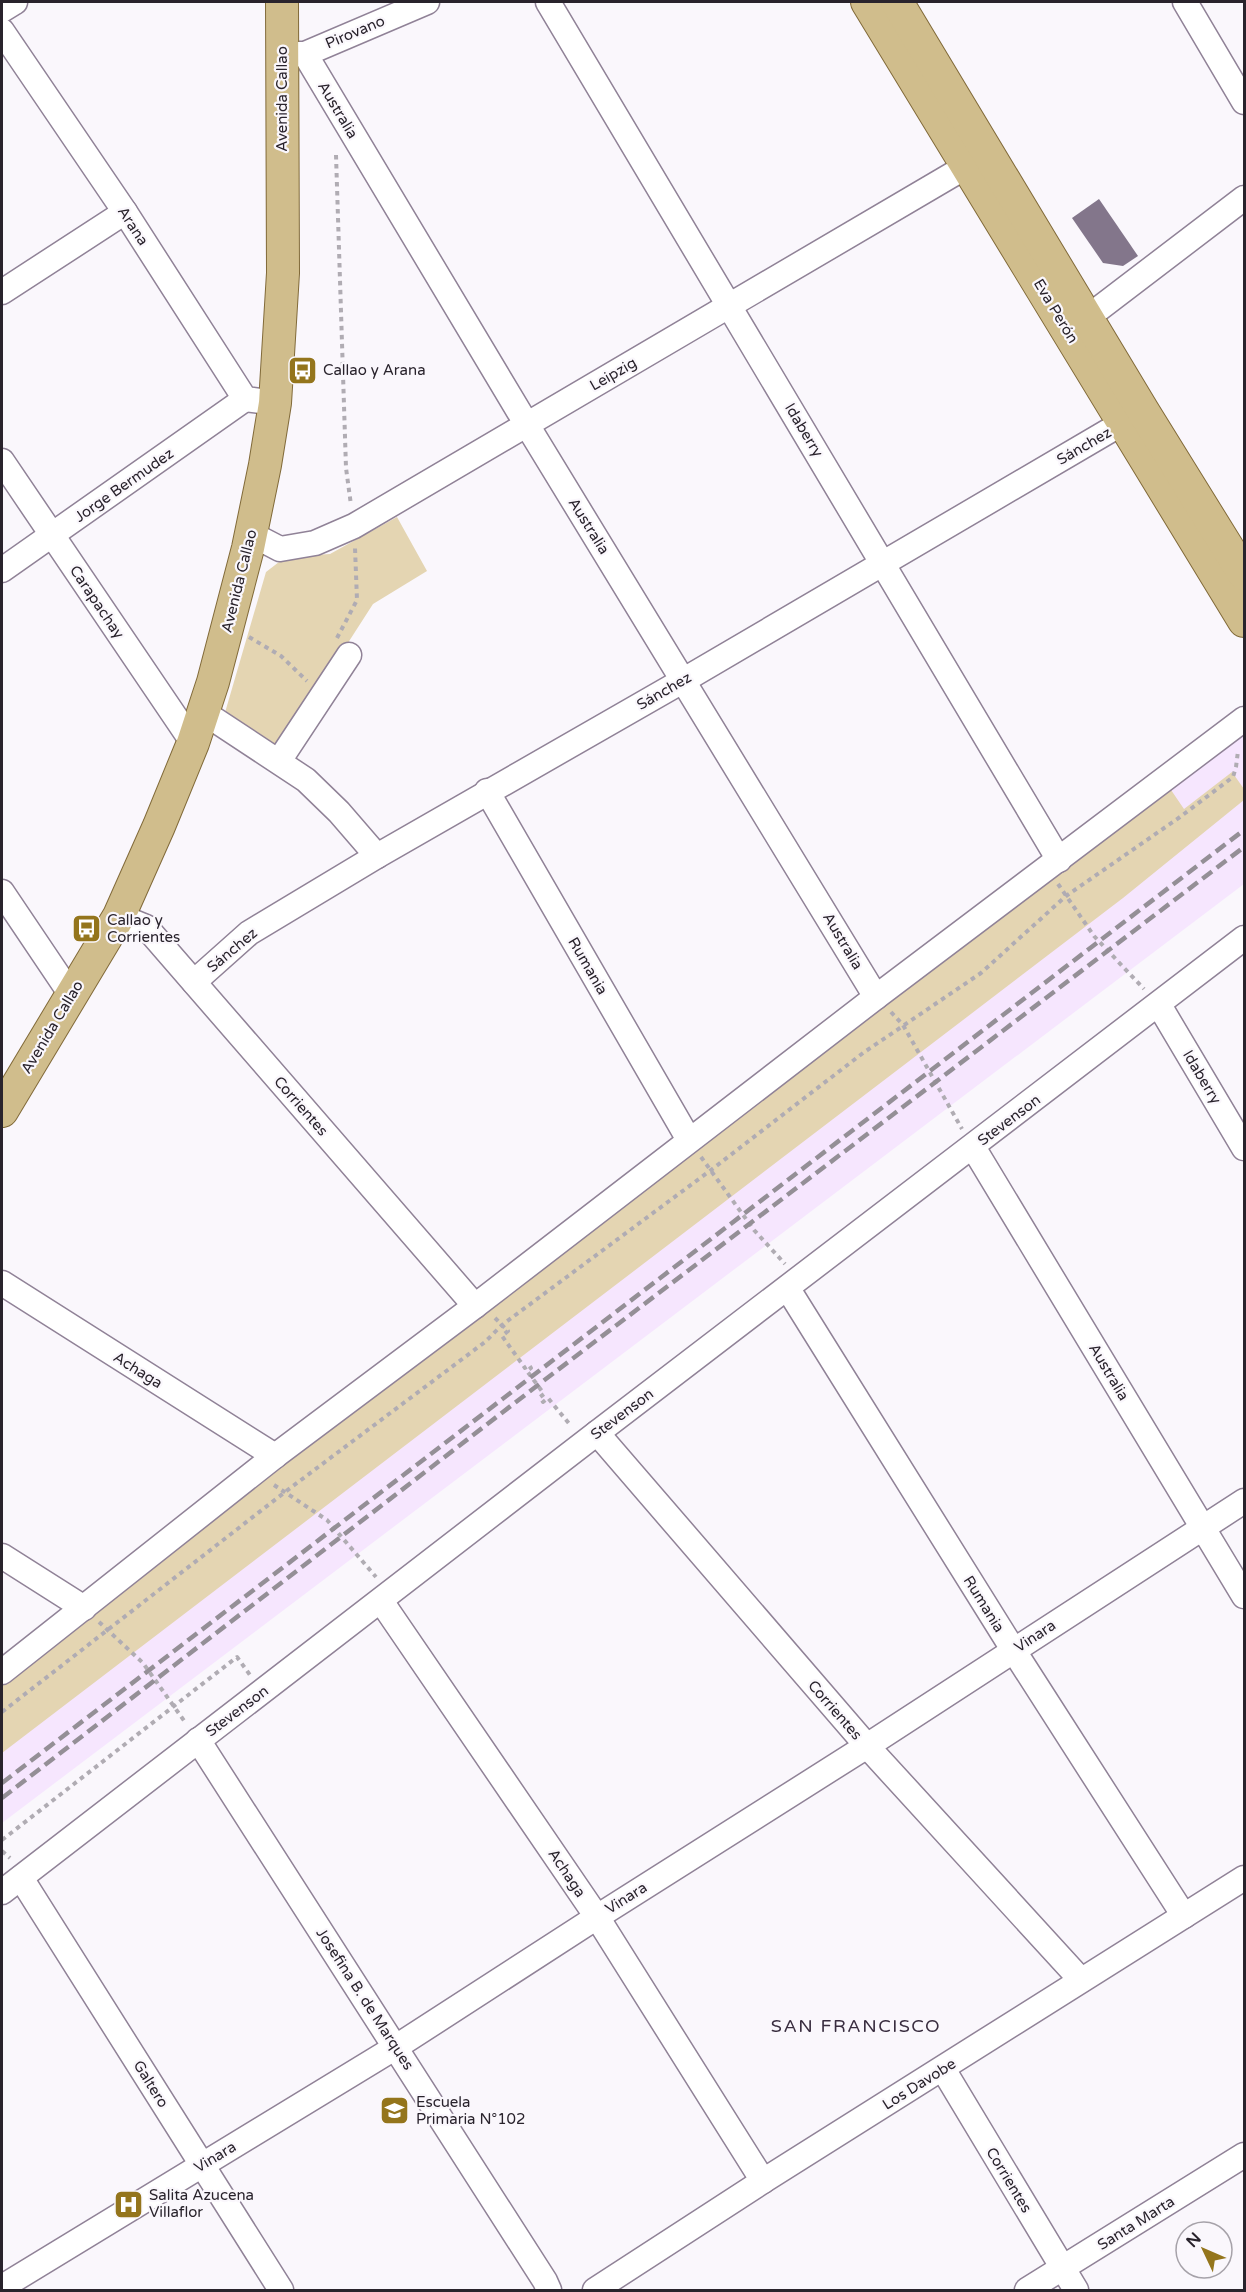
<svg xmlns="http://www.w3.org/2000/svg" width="1246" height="2292" viewBox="0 0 1246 2292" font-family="'Varela Round',sans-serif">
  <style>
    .built { fill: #f6e6fe }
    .green { fill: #e4d5b2 }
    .building { fill: #83768b }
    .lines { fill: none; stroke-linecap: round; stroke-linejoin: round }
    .minor-casing { stroke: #908297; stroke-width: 27 }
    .major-casing { stroke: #816a39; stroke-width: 34 }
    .path { stroke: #b0acb3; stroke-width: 4; stroke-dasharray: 4.5 4.5; stroke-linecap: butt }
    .minor { stroke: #fff; stroke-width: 24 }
    .major { stroke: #d0bd8c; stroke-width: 32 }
    .rail { stroke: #948f96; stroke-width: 4.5; stroke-dasharray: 12 6; stroke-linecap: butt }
    .labels { text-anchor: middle; stroke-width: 4.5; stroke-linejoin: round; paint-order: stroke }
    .street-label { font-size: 15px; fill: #29232c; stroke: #faf7fc }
    .poi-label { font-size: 15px; fill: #29232c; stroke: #faf7fc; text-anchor: start }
    .quarter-label { font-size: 18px; letter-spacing: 1.5px; fill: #392d3f; stroke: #faf7fc }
  </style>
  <rect width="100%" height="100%" fill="#faf7fc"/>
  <!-- built -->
  <path class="built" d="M1244,733V884L2,1823V1678Z"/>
  <!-- green -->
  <g class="green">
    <path d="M397,517L427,571L373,604L279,750L224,716L266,572L279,562L299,556L330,554Z"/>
    <path d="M1232,772L1244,789V800L1123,898L2,1753V1677L1169,787L1184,809Z"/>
  </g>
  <!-- building -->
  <path class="building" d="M1099,199L1138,256L1123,266L1103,263L1072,218Z"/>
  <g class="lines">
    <defs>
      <g id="minor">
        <path d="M548,2L1059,860"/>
        <path d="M1185,2L1244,102"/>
        <path d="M2,10L15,2"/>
        <path d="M2,31L125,212L245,399L275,403"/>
        <path d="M291,54H305L427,2"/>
        <path d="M305,54L527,425L876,997"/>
        <path d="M2,292L125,212"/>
        <path d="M1075,327L1244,198"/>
        <path d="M2,461L193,743"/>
        <path d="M251,534L280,549L315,543L354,526L967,166"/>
        <path d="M2,570L245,399"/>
        <path d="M203,712L306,780L339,812L377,856"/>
        <path d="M279,761L349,655"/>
        <path d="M487,791L689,1140"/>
        <path d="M2,892L72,996"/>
        <path d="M119,916L146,927L475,1306"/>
        <path d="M194,982L249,933L377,856L684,680L1136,415"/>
        <path d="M1159,1005L1244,1148"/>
        <path d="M973,1147L1244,1596"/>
        <path d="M2,1283L275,1456"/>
        <path d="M788,1289L1014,1651L1184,1916"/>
        <path d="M597,1433L867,1746L1081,1980"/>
        <path d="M2,1556L84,1608"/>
        <path d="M381,1601L597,1917L763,2181"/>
        <path d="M2,1672L275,1456L475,1306L876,997L1244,719"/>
        <path d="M198,1740L545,2281L549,2290"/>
        <path d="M21,1878L281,2290"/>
        <path d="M2,1892L597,1433L1244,938"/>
        <path d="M943,2069L1076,2290"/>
        <path d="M2,2287L396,2047L597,1917L867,1746L1244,1501"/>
        <path d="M595,2290L763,2181L1244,1878"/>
        <path d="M1027,2290L1244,2155"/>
      </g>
      <g id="major">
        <path d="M867,2L1244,621"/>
        <path d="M897,2L1143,411L1244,574"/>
        <path d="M2,1111L119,916L159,826L193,743L213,682L248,548L265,465L275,403L283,273L282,2"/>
      </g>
    </defs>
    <!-- minor casing -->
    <use href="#minor" class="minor-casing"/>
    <!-- major casing -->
    <use href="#major" class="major-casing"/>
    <!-- path -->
    <g class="path">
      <path d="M336,155L346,468L351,505"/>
      <path d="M249,637L281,656L307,681"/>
      <path d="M337,638L357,600L355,548"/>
      <path d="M1058,884L1094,936L1144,989"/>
      <path d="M891,1012L903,1025L962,1129"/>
      <path d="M701,1157L754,1230L785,1264"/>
      <path d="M495,1318L508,1331L502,1336L525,1368L529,1365L531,1368L527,1371L544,1394L540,1397L543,1402L548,1398L571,1426"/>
      <path d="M274,1485L327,1520L376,1577"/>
      <path d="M99,1622L143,1663L185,1722"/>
      <path d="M2,1712L285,1492L485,1342L502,1325L711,1170L863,1053L981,973L1066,896L1180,817L1233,777L1236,767L1238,751"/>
      <path d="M2,1840L237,1657L250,1675"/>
      <path d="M2,1851L10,1858"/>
    </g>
    <!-- minor -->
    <use href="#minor" class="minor"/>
    <!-- major -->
    <use href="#major" class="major"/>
    <!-- rail -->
    <g class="rail">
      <path d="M2,1783L1244,830"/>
      <path d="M2,1798L538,1385L1244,847"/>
    </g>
  </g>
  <!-- icons -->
  <defs>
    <symbol id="bus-square" viewBox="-11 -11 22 22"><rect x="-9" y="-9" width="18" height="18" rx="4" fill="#94751c" stroke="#faf7fc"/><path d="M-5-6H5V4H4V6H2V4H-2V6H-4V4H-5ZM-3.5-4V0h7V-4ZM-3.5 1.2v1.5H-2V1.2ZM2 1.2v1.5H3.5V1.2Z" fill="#fff"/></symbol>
    <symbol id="school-square" viewBox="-11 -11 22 22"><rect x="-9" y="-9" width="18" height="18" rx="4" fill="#94751c" stroke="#faf7fc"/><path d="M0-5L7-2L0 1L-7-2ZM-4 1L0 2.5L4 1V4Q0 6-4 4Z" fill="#fff"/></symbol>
    <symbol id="hospital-square" viewBox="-11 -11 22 22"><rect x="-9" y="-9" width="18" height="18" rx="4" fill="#94751c" stroke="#faf7fc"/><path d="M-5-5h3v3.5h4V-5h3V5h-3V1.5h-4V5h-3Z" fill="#fff"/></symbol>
  </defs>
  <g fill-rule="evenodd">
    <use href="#bus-square" x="286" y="354" width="33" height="33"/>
    <use href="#bus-square" x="70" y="912" width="33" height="33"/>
    <use href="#school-square" x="378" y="2094" width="33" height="33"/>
    <use href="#hospital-square" x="112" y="2188" width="33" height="33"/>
  </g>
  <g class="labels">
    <!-- street labels -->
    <g class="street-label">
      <text transform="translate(355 32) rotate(-23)" y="5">Pirovano</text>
      <text transform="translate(282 99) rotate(-90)" y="5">Avenida Callao</text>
      <text transform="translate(338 110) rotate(59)" y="5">Australia</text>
      <text transform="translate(133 226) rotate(57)" y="5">Arana</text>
      <text transform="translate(1056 311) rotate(59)" y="5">Eva Perón</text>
      <text transform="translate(613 374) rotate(-30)" y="5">Leipzig</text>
      <text transform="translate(804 430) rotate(59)" y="5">Idaberry</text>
      <text transform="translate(1084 446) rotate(-30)" y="5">Sánchez</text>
      <text transform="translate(124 485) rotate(-35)" y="5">Jorge Bermudez</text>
      <text transform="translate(589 526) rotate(58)" y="5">Australia</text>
      <text transform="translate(239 581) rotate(-76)" y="5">Avenida Callao</text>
      <text transform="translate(97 602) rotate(56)" y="5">Carapachay</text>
      <text transform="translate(664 691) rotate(-30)" y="5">Sánchez</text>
      <text transform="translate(843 941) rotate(59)" y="5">Australia</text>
      <text transform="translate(232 950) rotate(-40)" y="5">Sánchez</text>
      <text transform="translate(588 966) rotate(60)" y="5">Rumania</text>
      <text transform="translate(52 1027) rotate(-59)" y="5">Avenida Callao</text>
      <text transform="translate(1202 1077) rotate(59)" y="5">Idaberry</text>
      <text transform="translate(301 1106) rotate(49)" y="5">Corrientes</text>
      <text transform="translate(1009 1120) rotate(-37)" y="5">Stevenson</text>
      <text transform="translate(138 1370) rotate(32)" y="5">Achaga</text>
      <text transform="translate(1109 1372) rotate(59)" y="5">Australia</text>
      <text transform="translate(622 1414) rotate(-37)" y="5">Stevenson</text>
      <text transform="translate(984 1604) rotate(58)" y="5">Rumania</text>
      <text transform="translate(1035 1636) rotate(-33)" y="5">Vinara</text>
      <text transform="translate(835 1710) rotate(49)" y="5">Corrientes</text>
      <text transform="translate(237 1711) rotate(-37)" y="5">Stevenson</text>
      <text transform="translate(567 1873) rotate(56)" y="5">Achaga</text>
      <text transform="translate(626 1898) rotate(-32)" y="5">Vinara</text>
      <text transform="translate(365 1999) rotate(57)" y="5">Josefina B. de Marques</text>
      <text transform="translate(151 2084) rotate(58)" y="5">Galtero</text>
      <text transform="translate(919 2084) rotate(-32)" y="5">Los Davobe</text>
      <text transform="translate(215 2157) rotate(-31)" y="5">Vinara</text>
      <text transform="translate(1009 2180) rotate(59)" y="5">Corrientes</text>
      <text transform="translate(1136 2223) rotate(-32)" y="5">Santa Marta</text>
    </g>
    <!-- poi labels -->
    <g class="poi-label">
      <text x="323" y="375">Callao y Arana</text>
      <text x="107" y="925">Callao y<tspan x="107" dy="17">Corrientes</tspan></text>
      <text x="416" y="2107">Escuela<tspan x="416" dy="17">Primaria N°102</tspan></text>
      <text x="149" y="2200">Salita Azucena<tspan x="149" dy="17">Villaflor</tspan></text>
    </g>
    <!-- quarter labels -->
    <g class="quarter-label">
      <text x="856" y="2032">SAN FRANCISCO</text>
    </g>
  </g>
  <!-- border -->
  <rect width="1246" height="2292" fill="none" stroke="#29232c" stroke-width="6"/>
  <!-- north arrow -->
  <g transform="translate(1204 2250) rotate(314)"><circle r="28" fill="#faf7fc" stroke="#a6a2a9" stroke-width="1.5"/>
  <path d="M0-4.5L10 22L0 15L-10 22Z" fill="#94751c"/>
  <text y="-9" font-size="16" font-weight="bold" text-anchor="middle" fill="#29232c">N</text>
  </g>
</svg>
